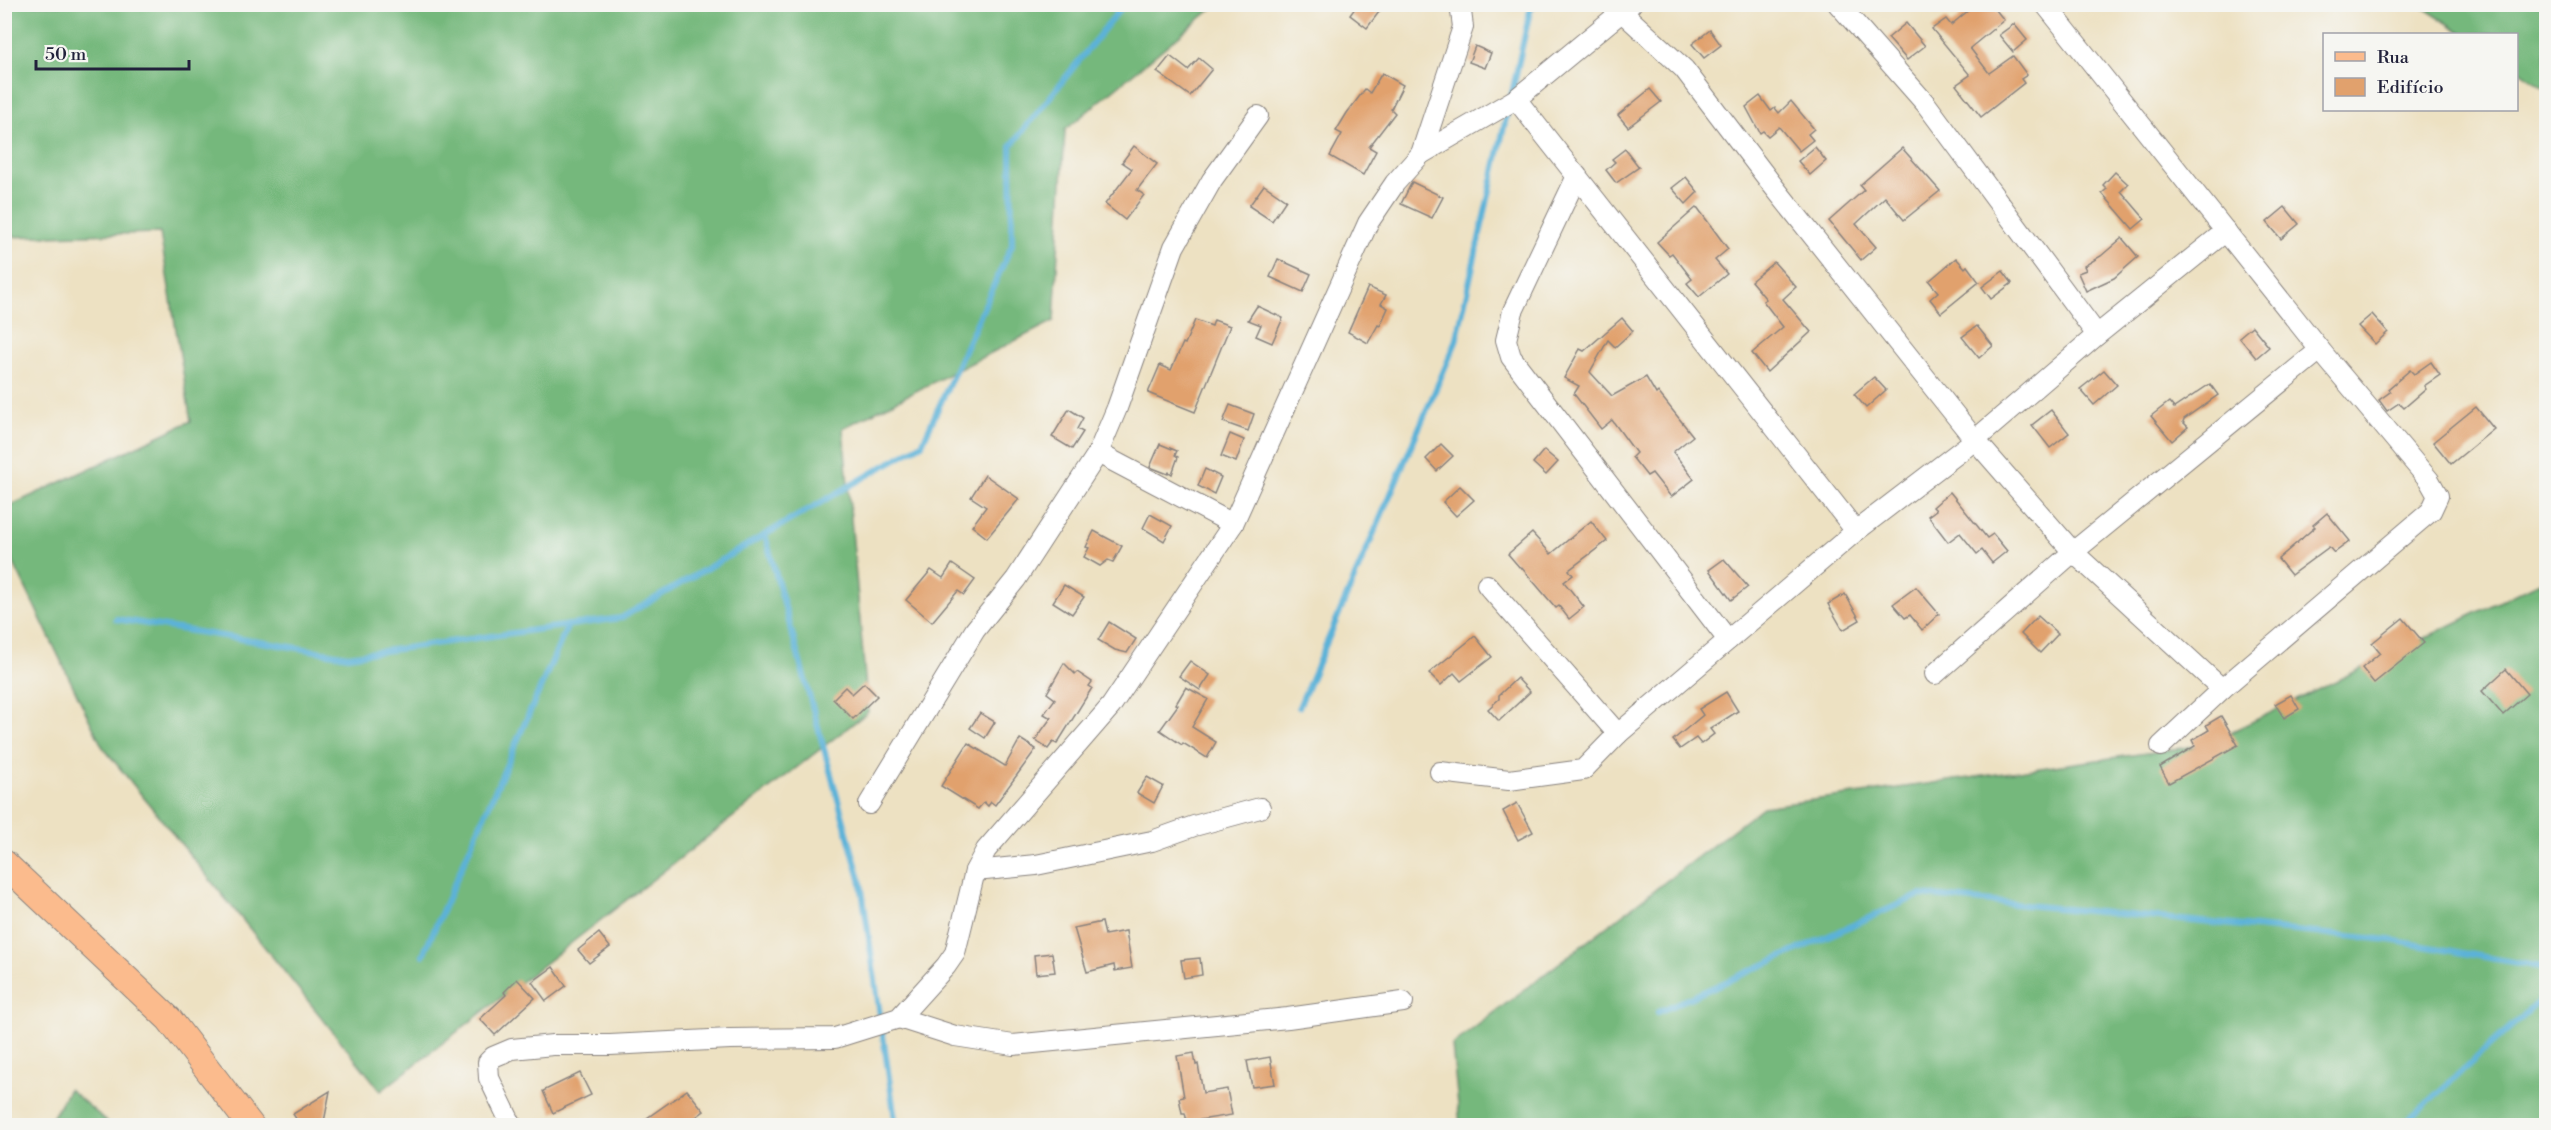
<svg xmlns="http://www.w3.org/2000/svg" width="2551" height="1130" viewBox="0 0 2551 1130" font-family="'Libre Bodoni',serif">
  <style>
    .forest { fill: #74b87c; stroke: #4b6d5c; stroke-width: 1.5 }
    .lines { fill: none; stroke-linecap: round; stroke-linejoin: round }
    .stream { stroke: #5bb2d8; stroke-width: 6 }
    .building { fill: #e1a16d }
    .minor-casing { stroke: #88827e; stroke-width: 22 }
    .major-casing { stroke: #88827e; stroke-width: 28 }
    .minor { stroke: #fff; stroke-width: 20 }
    .major { stroke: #fbbb8d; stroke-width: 26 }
  </style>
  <rect width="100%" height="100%" fill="#f6f6f2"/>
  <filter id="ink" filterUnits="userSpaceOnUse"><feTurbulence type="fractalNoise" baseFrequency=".0167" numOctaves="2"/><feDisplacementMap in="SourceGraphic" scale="12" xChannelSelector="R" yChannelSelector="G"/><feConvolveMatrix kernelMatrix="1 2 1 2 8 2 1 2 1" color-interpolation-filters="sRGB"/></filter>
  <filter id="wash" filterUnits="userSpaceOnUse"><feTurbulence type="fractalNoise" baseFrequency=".008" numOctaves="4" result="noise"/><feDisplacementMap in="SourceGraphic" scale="24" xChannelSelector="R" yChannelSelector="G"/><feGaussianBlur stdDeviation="1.35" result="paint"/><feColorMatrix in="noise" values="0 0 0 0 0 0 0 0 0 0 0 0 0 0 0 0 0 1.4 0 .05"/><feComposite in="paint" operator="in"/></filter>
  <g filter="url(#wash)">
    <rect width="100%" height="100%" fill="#ede1c2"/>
    <!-- forest -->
    <g class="forest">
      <path d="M5,5H1216L1065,130L1054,321L843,428L868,712L381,1091L102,746L5,545V508L191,421L160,233L5,237Z"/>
      <path d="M2419,5H2546V89L2517,69L2516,34H2464Z"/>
      <path d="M2546,579V1125H1460L1452,1045L1763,807L2204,745Z"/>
      <path d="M69,1089L111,1125H48Z"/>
    </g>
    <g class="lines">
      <!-- stream -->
      <g class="stream">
        <path d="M1511,97L1530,11L1535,4"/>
        <path d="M765,535L861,883L896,1126"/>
        <path d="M116,619L348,656L621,618L922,444L1012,245L1011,146L1124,4"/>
        <path d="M1299,707L1456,342L1508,109"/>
        <path d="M423,955L568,625"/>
        <path d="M1658,1012L1920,895L2390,940L2546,968"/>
        <path d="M2401,1126L2546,995"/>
      </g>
    </g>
    <g id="blocks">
      <!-- building -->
      <g class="building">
        <path d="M1358,4H1385L1367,28L1350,15Z"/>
        <path d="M1976,4H1991L2004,20L1970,48L1989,73L2013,56L2027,75L2021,79L2024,83L1981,117L1956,85L1970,75L1932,29L1946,19L1951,25Z"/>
        <path d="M1906,23L1925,46L1907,60L1888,38Z"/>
        <path d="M2014,24L2027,40L2013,52L1999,35Z"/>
        <path d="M1710,30L1721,45L1704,58L1692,44Z"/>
        <path d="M1475,46L1491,53L1485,68L1469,62Z"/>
        <path d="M1170,56L1188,70L1199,58L1212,69L1190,96L1157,72Z"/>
        <path d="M1382,73L1403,85L1391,109L1395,113L1369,147L1376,151L1363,175L1330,156L1342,134L1336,131L1347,113L1365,89L1370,93Z"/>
        <path d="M1650,89L1661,102L1628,127L1618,115Z"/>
        <path d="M1760,96L1771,111L1775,108L1779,113L1791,101L1814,129L1808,134L1813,140L1799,151L1779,127L1768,136L1763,131L1760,133L1746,107Z"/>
        <path d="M1134,146L1157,164L1137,190L1144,195L1125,220L1105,204L1132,169L1122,162Z"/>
        <path d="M1815,147L1826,161L1810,175L1798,161Z"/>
        <path d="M1902,148L1940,191L1904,220L1885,197L1856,224L1876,247L1861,260L1829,221L1864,190L1860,185Z"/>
        <path d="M1625,149L1639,167L1616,183L1606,170L1615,162L1612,159Z"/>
        <path d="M2115,172L2128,184L2121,191L2145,219L2133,229L2102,193L2107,189L2103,185Z"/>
        <path d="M1686,177L1698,192L1686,204L1672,188Z"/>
        <path d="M1412,182L1443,197L1432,218L1401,204Z"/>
        <path d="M1264,185L1286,200L1272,221L1249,206Z"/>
        <path d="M1697,207L1728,249L1715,260L1727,274L1699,297L1687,283L1692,279L1672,253L1669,255L1657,242Z"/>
        <path d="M2285,207L2299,224L2281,239L2267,222Z"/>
        <path d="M2122,238L2138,257L2114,278L2086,291L2078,273L2086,270L2084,266L2101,256Z"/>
        <path d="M1956,258L1965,268L1967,266L1979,282L1941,313L1930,299L1938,292L1929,281Z"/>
        <path d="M1278,259L1311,274L1303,292L1270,277Z"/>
        <path d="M1774,262L1796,287L1783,299L1811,332L1767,372L1752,353L1783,327L1763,301L1766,299L1751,281Z"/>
        <path d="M2003,271L2012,283L1991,299L1982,287Z"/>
        <path d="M1368,287L1386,295L1381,304L1388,308L1380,326L1378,325L1368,343L1348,332Z"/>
        <path d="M1257,306L1283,318L1272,343L1256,336L1261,325L1248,320Z"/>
        <path d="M2372,314L2388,332L2375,344L2358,326Z"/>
        <path d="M1622,318L1633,331L1615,347L1608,340L1590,372L1612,396L1646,377L1656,394L1658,392L1693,436L1673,452L1694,479L1671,497L1652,473L1647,476L1632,457L1636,453L1612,420L1601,429L1574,394L1579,386L1564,378L1580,349L1584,351Z"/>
        <path d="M1195,320L1212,326L1214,320L1230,326L1195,412L1148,393L1160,365L1171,370L1183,343L1185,344Z"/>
        <path d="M1977,326L1993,346L1979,358L1962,337Z"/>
        <path d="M2252,326L2269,347L2256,358L2239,337Z"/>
        <path d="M2431,362L2440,375L2424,386L2426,389L2404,408L2399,403L2387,411L2379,400L2390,392L2388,389L2410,370L2414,374Z"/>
        <path d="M2104,370L2117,385L2094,405L2080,389Z"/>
        <path d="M1874,377L1886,390L1866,408L1854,394Z"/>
        <path d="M2210,384L2218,395L2184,419L2183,422L2188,427L2172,441L2151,416L2169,402L2174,408Z"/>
        <path d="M1230,405L1254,414L1248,431L1223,422Z"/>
        <path d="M2476,407L2494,429L2451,464L2433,442Z"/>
        <path d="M1069,409L1083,418L1077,429L1083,432L1072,449L1052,437Z"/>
        <path d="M2051,410L2069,433L2050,448L2032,425Z"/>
        <path d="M1230,434L1244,440L1236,462L1221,456Z"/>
        <path d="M1160,444L1177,451L1175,455L1178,457L1172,474L1169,472L1168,474L1150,467Z"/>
        <path d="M1441,444L1453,456L1437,471L1426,459Z"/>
        <path d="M1544,450L1558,462L1546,475L1533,463Z"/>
        <path d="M1205,469L1221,477L1214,494L1198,486Z"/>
        <path d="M985,475L1019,499L987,538L972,526L986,507L971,497Z"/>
        <path d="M1460,486L1474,500L1456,516L1443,502Z"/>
        <path d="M1950,492L1987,538L1993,534L2007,551L1992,563L1982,550L1977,554L1960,533L1948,542L1928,516L1936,510L1933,507Z"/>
        <path d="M2327,513L2350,541L2334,553L2329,547L2291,575L2278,559L2315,527L2313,525Z"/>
        <path d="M1150,514L1172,526L1164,541L1143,528Z"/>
        <path d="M1591,521L1607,541L1569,570L1573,575L1564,582L1584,607L1569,619L1559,606L1556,608L1521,567L1520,568L1508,554L1532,533L1551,554Z"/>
        <path d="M1094,531L1122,546L1113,562L1108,560L1100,566L1084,557L1089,548L1086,547Z"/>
        <path d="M1724,559L1748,587L1731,600L1709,570Z"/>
        <path d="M952,564L975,580L964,595L958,591L932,622L906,600L931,570L943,578Z"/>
        <path d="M1064,585L1084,597L1072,614L1053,602Z"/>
        <path d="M1916,587L1939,614L1922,630L1910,615L1905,618L1893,604Z"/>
        <path d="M1845,594L1860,620L1843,630L1828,604Z"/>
        <path d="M2038,616L2058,634L2040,653L2021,634Z"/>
        <path d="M2403,618L2424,643L2374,683L2362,668L2380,653L2372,643Z"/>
        <path d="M1109,622L1136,639L1127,653L1115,650L1098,640Z"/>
        <path d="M1475,636L1492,657L1461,681L1454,673L1441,685L1429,673Z"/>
        <path d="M1190,661L1210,675L1200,690L1179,676Z"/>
        <path d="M1064,663L1075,674L1077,672L1092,682L1089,686L1092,688L1057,744L1053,742L1048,749L1035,740L1051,718L1044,714L1055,699L1047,693Z"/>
        <path d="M2506,669L2527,694L2503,715L2482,691Z"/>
        <path d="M1517,678L1530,692L1499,721L1488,709L1499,699V695Z"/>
        <path d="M864,683L877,696L853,719L833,699L845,687L852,694Z"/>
        <path d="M1186,687L1208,699L1192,727L1216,742L1207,758L1183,743L1182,745L1160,730L1178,705L1176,704Z"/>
        <path d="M1726,692L1738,711L1710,729L1714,734L1701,744L1696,738L1680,749L1673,740L1703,715L1699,709Z"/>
        <path d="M2291,695L2299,709L2284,718L2275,704Z"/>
        <path d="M980,713L995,722L985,738L970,728Z"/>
        <path d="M2221,716L2238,745L2169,783L2160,767L2195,746L2192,740L2209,730L2206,725Z"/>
        <path d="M1020,739L1036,749L995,805L991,802L988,806L984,802L978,809L941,786L968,743L1005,766Z"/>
        <path d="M1147,777L1163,786L1154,803L1137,793Z"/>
        <path d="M1517,803L1533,832L1518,840L1503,811Z"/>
        <path d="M1102,922L1105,935L1126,931L1132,968L1115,971L1114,965L1087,972L1074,928Z"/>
        <path d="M599,933L610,947L589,963L578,950Z"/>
        <path d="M1052,953L1055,972L1036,974L1034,955Z"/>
        <path d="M1200,958L1202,975L1184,978L1181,960Z"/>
        <path d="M553,967L566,986L546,1001L532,982Z"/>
        <path d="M517,979L535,998L495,1035L480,1019L506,995L504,992Z"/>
        <path d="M1194,1053L1196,1065L1198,1064L1203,1093L1227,1089L1232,1115L1187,1122L1185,1113H1182L1179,1098L1184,1097L1177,1056Z"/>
        <path d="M1270,1057L1275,1084L1252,1087L1247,1061Z"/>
        <path d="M580,1073L591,1095L553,1113L543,1091Z"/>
        <path d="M687,1090L704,1111L696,1117L698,1119L687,1125H637Z"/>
        <path d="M330,1091L324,1122L319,1125H300L293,1114Z"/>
      </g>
    </g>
  </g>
  <g filter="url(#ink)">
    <use href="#blocks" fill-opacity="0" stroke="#88827e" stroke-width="1.5"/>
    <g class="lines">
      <defs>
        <g id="minor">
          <path d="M1838,4L1926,104L2097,335"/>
          <path d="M2045,4L2320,350L2429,480L2438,496L2431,511L2222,689L2161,746"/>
          <path d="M1622,12L1684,69L1774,187L1975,440L2073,552L2222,689"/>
          <path d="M1516,99L1856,531"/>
          <path d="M1421,154L1463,27L1460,4"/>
          <path d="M1577,176L1513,311L1506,340L1511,357L1728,640"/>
          <path d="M1098,453L1233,524"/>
          <path d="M1487,585L1618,734"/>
          <path d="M1935,674L2073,552L2320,350"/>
          <path d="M1440,772L1509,780L1583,770L1618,734L1856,531L1975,440L2097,335L2226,231"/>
          <path d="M869,804L975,630L1016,579L1098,453L1117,408L1174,247L1212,180L1258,116"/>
          <path d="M975,871L1036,865L1152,841L1194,826L1260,808"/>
          <path d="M899,1018L955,1036L1013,1045L1288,1018L1403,1002"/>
          <path d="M512,1126L489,1078L488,1062L493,1057L512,1049L553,1045H610L730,1039L835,1038L899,1018L946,966L955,953L975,871L986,850L1111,706L1233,524L1368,223L1395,183L1421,154L1516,99L1631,4"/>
        </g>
        <path id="major" d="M4,863L169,1019L251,1126"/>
      </defs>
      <!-- minor casing -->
      <use href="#minor" class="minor-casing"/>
      <!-- major casing -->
      <use href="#major" class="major-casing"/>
      <!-- minor -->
      <use href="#minor" class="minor"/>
      <!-- major -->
      <use href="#major" class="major"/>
    </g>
  </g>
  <!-- margin -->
  <rect width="2551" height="1130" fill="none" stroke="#f6f6f2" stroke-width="24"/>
  <!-- legend -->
  <rect x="2323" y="33" width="195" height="78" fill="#f6f6f2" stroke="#a1a1a9" stroke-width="1.5"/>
  <rect x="2335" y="52" width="30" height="9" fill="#fbbb8d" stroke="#a1a1a9" stroke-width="1.5"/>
  <text x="2377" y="63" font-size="18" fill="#22223b">Rua</text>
  <rect x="2335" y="78" width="30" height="18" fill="#e1a16d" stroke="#a1a1a9" stroke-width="1.5"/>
  <text x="2377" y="93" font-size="18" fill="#22223b">Edifício</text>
  <!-- scale -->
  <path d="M36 60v9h153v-9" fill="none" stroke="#22223b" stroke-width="3"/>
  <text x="45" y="60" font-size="18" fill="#22223b" stroke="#f6f6f2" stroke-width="4.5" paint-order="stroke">50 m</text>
</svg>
